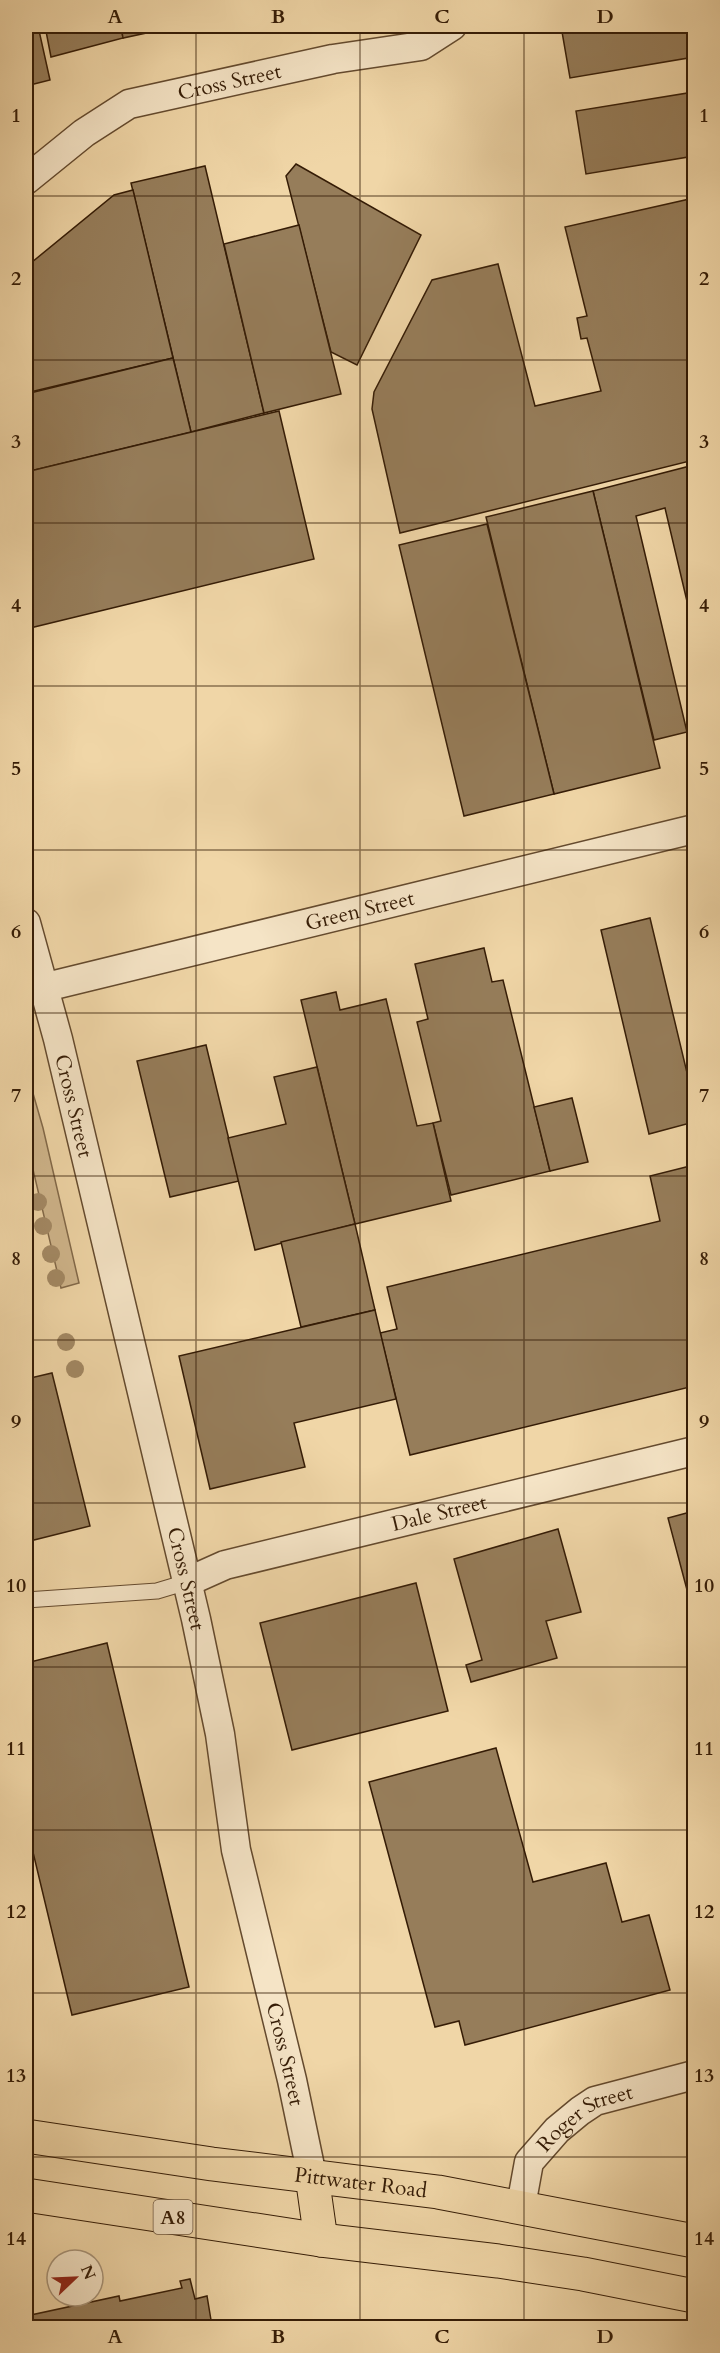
<svg xmlns="http://www.w3.org/2000/svg" width="720" height="2353" viewBox="0 0 720 2353" font-family="Cardo,serif">
  <style>
    .green { fill: #d0b68c; stroke: #826949; stroke-width: 1.5 }
    .building { fill: #967d5a; stroke: #351c06; stroke-width: 1.5 }
    .lines { fill: none; stroke-linecap: round; stroke-linejoin: round }
    .service-casing { stroke: #644a2e; stroke-width: 17 }
    .minor-casing { stroke: #644a2e; stroke-width: 31 }
    .trunk-casing { stroke: #351c06; stroke-width: 35 }
    .service { stroke: #f5e4c6; stroke-width: 15 }
    .minor { stroke: #f5e4c6; stroke-width: 28 }
    .trunk { stroke: #f0d6a7; stroke-width: 33 }
    .tree { fill: #a38964 }
    .grid { fill: none; stroke: #351c06; stroke-width: 1.5; stroke-opacity: 0.55 }
    .labels { text-anchor: middle; stroke-width: 6; stroke-linejoin: round; paint-order: stroke }
    .shield { fill: #f5e4c6; stroke: #6f5840; stroke-width: 1.5 }
    .shield-label { font-size: 20px; font-weight: bold; fill: #351c06 }
    .street-label { font-size: 21px; fill: #351c06; stroke: #f5e4c6 }
    .neatline { fill: none; stroke: #351c06; stroke-width: 2 }
    .grid-label { font-size: 20px; text-anchor: middle; font-weight: bold; fill: #351c06 }
  </style>
  <rect width="100%" height="100%" fill="#f0d6a7"/>
  <filter id="stains"><feTurbulence type="fractalNoise" baseFrequency=".00333" numOctaves="4"/><feColorMatrix values="0 0 0 0 .2 0 0 0 0 .09 0 0 0 0 .02 0 0 0 .5 -.17"/></filter>
  <radialGradient id="worn" r=".72"><stop offset=".6" stop-color="#630" stop-opacity="0"/><stop offset="1" stop-color="#630" stop-opacity=".3"/></radialGradient>
  <!-- green -->
  <path class="green" d="M26,1069L43,1128L79,1283L61,1288L26,1140Z"/>
  <!-- building -->
  <g class="building">
    <path d="M26,26H38L50,80L26,86Z"/>
    <path d="M45,26H121L123,38L51,57Z"/>
    <path d="M121,26H179L123,38Z"/>
    <path d="M561,26H694V57L570,78Z"/>
    <path d="M694,92V156L586,174L576,111Z"/>
    <path d="M296,164L421,235L357,365L331,352L286,176Z"/>
    <path d="M205,166L264,413L191,432L131,183Z"/>
    <path d="M133,190L173,358L26,393V267L114,195Z"/>
    <path d="M694,198V460L400,533L372,409L374,392L432,280L498,264L535,406L601,391L587,338L581,339L577,318L587,316L565,227Z"/>
    <path d="M299,225L341,394L264,413L224,244Z"/>
    <path d="M173,358L191,432L26,472V394Z"/>
    <path d="M279,411L314,559L26,629V472Z"/>
    <path d="M690,466L694,483V631L665,508L636,516L687,732L654,740L593,491Z"/>
    <path d="M593,491L660,768L554,794L486,517Z"/>
    <path d="M487,524L554,794L464,816L399,545Z"/>
    <path d="M650,918L694,1102V1122L649,1134L601,930Z"/>
    <path d="M484,948L492,982L503,980L550,1171L451,1195L433,1123L441,1121L417,1022L428,1019L415,964Z"/>
    <path d="M336,992L340,1010L386,999L417,1126L433,1123L451,1201L355,1224L301,1000Z"/>
    <path d="M206,1045L239,1181L170,1197L137,1061Z"/>
    <path d="M317,1067L355,1224L255,1250L228,1138L286,1124L274,1077Z"/>
    <path d="M572,1098L588,1162L550,1171L534,1107Z"/>
    <path d="M694,1165V1386L410,1455L380,1333L397,1329L387,1287L660,1221L650,1176Z"/>
    <path d="M355,1224L375,1310L301,1327L281,1242Z"/>
    <path d="M375,1310L396,1399L294,1423L305,1467L210,1489L179,1356Z"/>
    <path d="M52,1373L90,1526L26,1542V1379Z"/>
    <path d="M694,1511V1604L691,1605L668,1518Z"/>
    <path d="M558,1529L581,1612L546,1621L557,1658L471,1682L466,1665L482,1660L454,1559Z"/>
    <path d="M416,1583L448,1711L292,1750L260,1623Z"/>
    <path d="M107,1643L189,1987L72,2015L26,1823V1663Z"/>
    <path d="M496,1748L533,1882L606,1863L622,1922L649,1915L670,1990L465,2045L459,2021L435,2027L369,1782Z"/>
    <path d="M190,2279L195,2299L207,2296L211,2320L209,2321L210,2327L229,2322V2328H26V2312V2316L119,2296L120,2301L182,2288L180,2281Z"/>
  </g>
  <g class="lines">
    <defs>
      <path id="service" d="M26,1600L157,1591L187,1582"/>
      <g id="minor">
        <path id="s1" d="M26,180L84,133L129,104L333,59L421,46L452,26"/>
        <path id="s2" d="M26,923L58,1039L196,1619L220,1734L236,1850L292,2080L312,2176"/>
        <path id="s3" d="M42,988L694,829"/>
        <path id="s4" d="M187,1582L225,1565L694,1451"/>
        <path id="s5" d="M521,2206L529,2162L557,2130L580,2111L595,2101L694,2075"/>
      </g>
      <g id="trunk">
        <path id="s6" d="M26,2136L212,2164L438,2192L694,2241"/>
        <path d="M312,2176L321,2240"/>
        <path d="M26,2195L321,2240L498,2261L583,2274L694,2296"/>
      </g>
    </defs>
    <!-- service casing -->
    <use href="#service" class="service-casing"/>
    <!-- minor casing -->
    <use href="#minor" class="minor-casing"/>
    <!-- trunk casing -->
    <use href="#trunk" class="trunk-casing"/>
    <!-- service -->
    <use href="#service" class="service"/>
    <!-- minor -->
    <use href="#minor" class="minor"/>
    <!-- trunk -->
    <use href="#trunk" class="trunk"/>
  </g>
  <!-- trees -->
  <g class="tree">
    <circle cx="38" cy="1202" r="9"/>
    <circle cx="43" cy="1226" r="9"/>
    <circle cx="51" cy="1254" r="9"/>
    <circle cx="56" cy="1278" r="9"/>
    <circle cx="66" cy="1342" r="9"/>
    <circle cx="75" cy="1369" r="9"/>
  </g>
  <!-- grid -->
  <path class="grid" d="M196,26V2328M360,26V2328M524,26V2328M26,196H694M26,360H694M26,523H694M26,686H694M26,850H694M26,1013H694M26,1176H694M26,1340H694M26,1503H694M26,1667H694M26,1830H694M26,1993H694M26,2157H694"/>
  <g class="labels">
    <!-- shield labels -->
    <rect class="shield" x="153.5" y="2200" width="39" height="34" rx="4.5"/>
    <g class="shield-label">
      <text x="173" y="2224">A8</text>
    </g>
    <!-- street labels -->
    <g class="street-label">
      <text dy="7" stroke="none"><textPath href="#s1" startOffset="231">Cross Street</textPath></text>
      <text dy="7" stroke="none"><textPath href="#s3" startOffset="327">Green Street</textPath></text>
      <text dy="7" stroke="none"><textPath href="#s2" startOffset="189">Cross Street</textPath></text>
      <text dy="7" stroke="none"><textPath href="#s4" startOffset="262">Dale Street</textPath></text>
      <text dy="7" stroke="none"><textPath href="#s2" startOffset="675">Cross Street</textPath></text>
      <text dy="7" stroke="none"><textPath href="#s2" startOffset="1161">Cross Street</textPath></text>
      <text dy="7" stroke="none"><textPath href="#s5" startOffset="118">Roger Street</textPath></text>
      <text dy="7" stroke="none"><textPath href="#s6" startOffset="338">Pittwater Road</textPath></text>
    </g>
  </g>
  <!-- margin -->
  <rect width="720" height="2353" fill="none" stroke="#f0d6a7" stroke-width="66"/>
  <!-- north arrow -->
  <g transform="translate(75 2278) rotate(67)"><circle r="28" fill="#f5e4c6" stroke="#a89479" stroke-width="1.5"/>
  <path d="M0-4.5L10 22L0 15L-10 22Z" fill="#8f2418"/>
  <text y="-9" font-size="16" font-weight="bold" text-anchor="middle" fill="#351c06">N</text>
  </g>
  <rect x="33" y="33" width="654" height="2287" class="neatline"/>
  <g class="grid-label">
    <text x="115" y="23">A</text>
    <text x="278" y="23">B</text>
    <text x="442" y="23">C</text>
    <text x="605" y="23">D</text>
    <text x="16" y="122">1</text>
    <text x="704" y="122">1</text>
    <text x="16" y="285">2</text>
    <text x="704" y="285">2</text>
    <text x="16" y="448">3</text>
    <text x="704" y="448">3</text>
    <text x="16" y="612">4</text>
    <text x="704" y="612">4</text>
    <text x="16" y="775">5</text>
    <text x="704" y="775">5</text>
    <text x="16" y="938">6</text>
    <text x="704" y="938">6</text>
    <text x="16" y="1102">7</text>
    <text x="704" y="1102">7</text>
    <text x="16" y="1265">8</text>
    <text x="704" y="1265">8</text>
    <text x="16" y="1428">9</text>
    <text x="704" y="1428">9</text>
    <text x="16" y="1592">10</text>
    <text x="704" y="1592">10</text>
    <text x="16" y="1755">11</text>
    <text x="704" y="1755">11</text>
    <text x="16" y="1918">12</text>
    <text x="704" y="1918">12</text>
    <text x="16" y="2082">13</text>
    <text x="704" y="2082">13</text>
    <text x="16" y="2245">14</text>
    <text x="704" y="2245">14</text>
    <text x="115" y="2343">A</text>
    <text x="278" y="2343">B</text>
    <text x="442" y="2343">C</text>
    <text x="605" y="2343">D</text>
  </g>
  <rect width="100%" height="100%" filter="url(#stains)"/>
  <rect width="100%" height="100%" fill="url(#worn)"/>
</svg>
